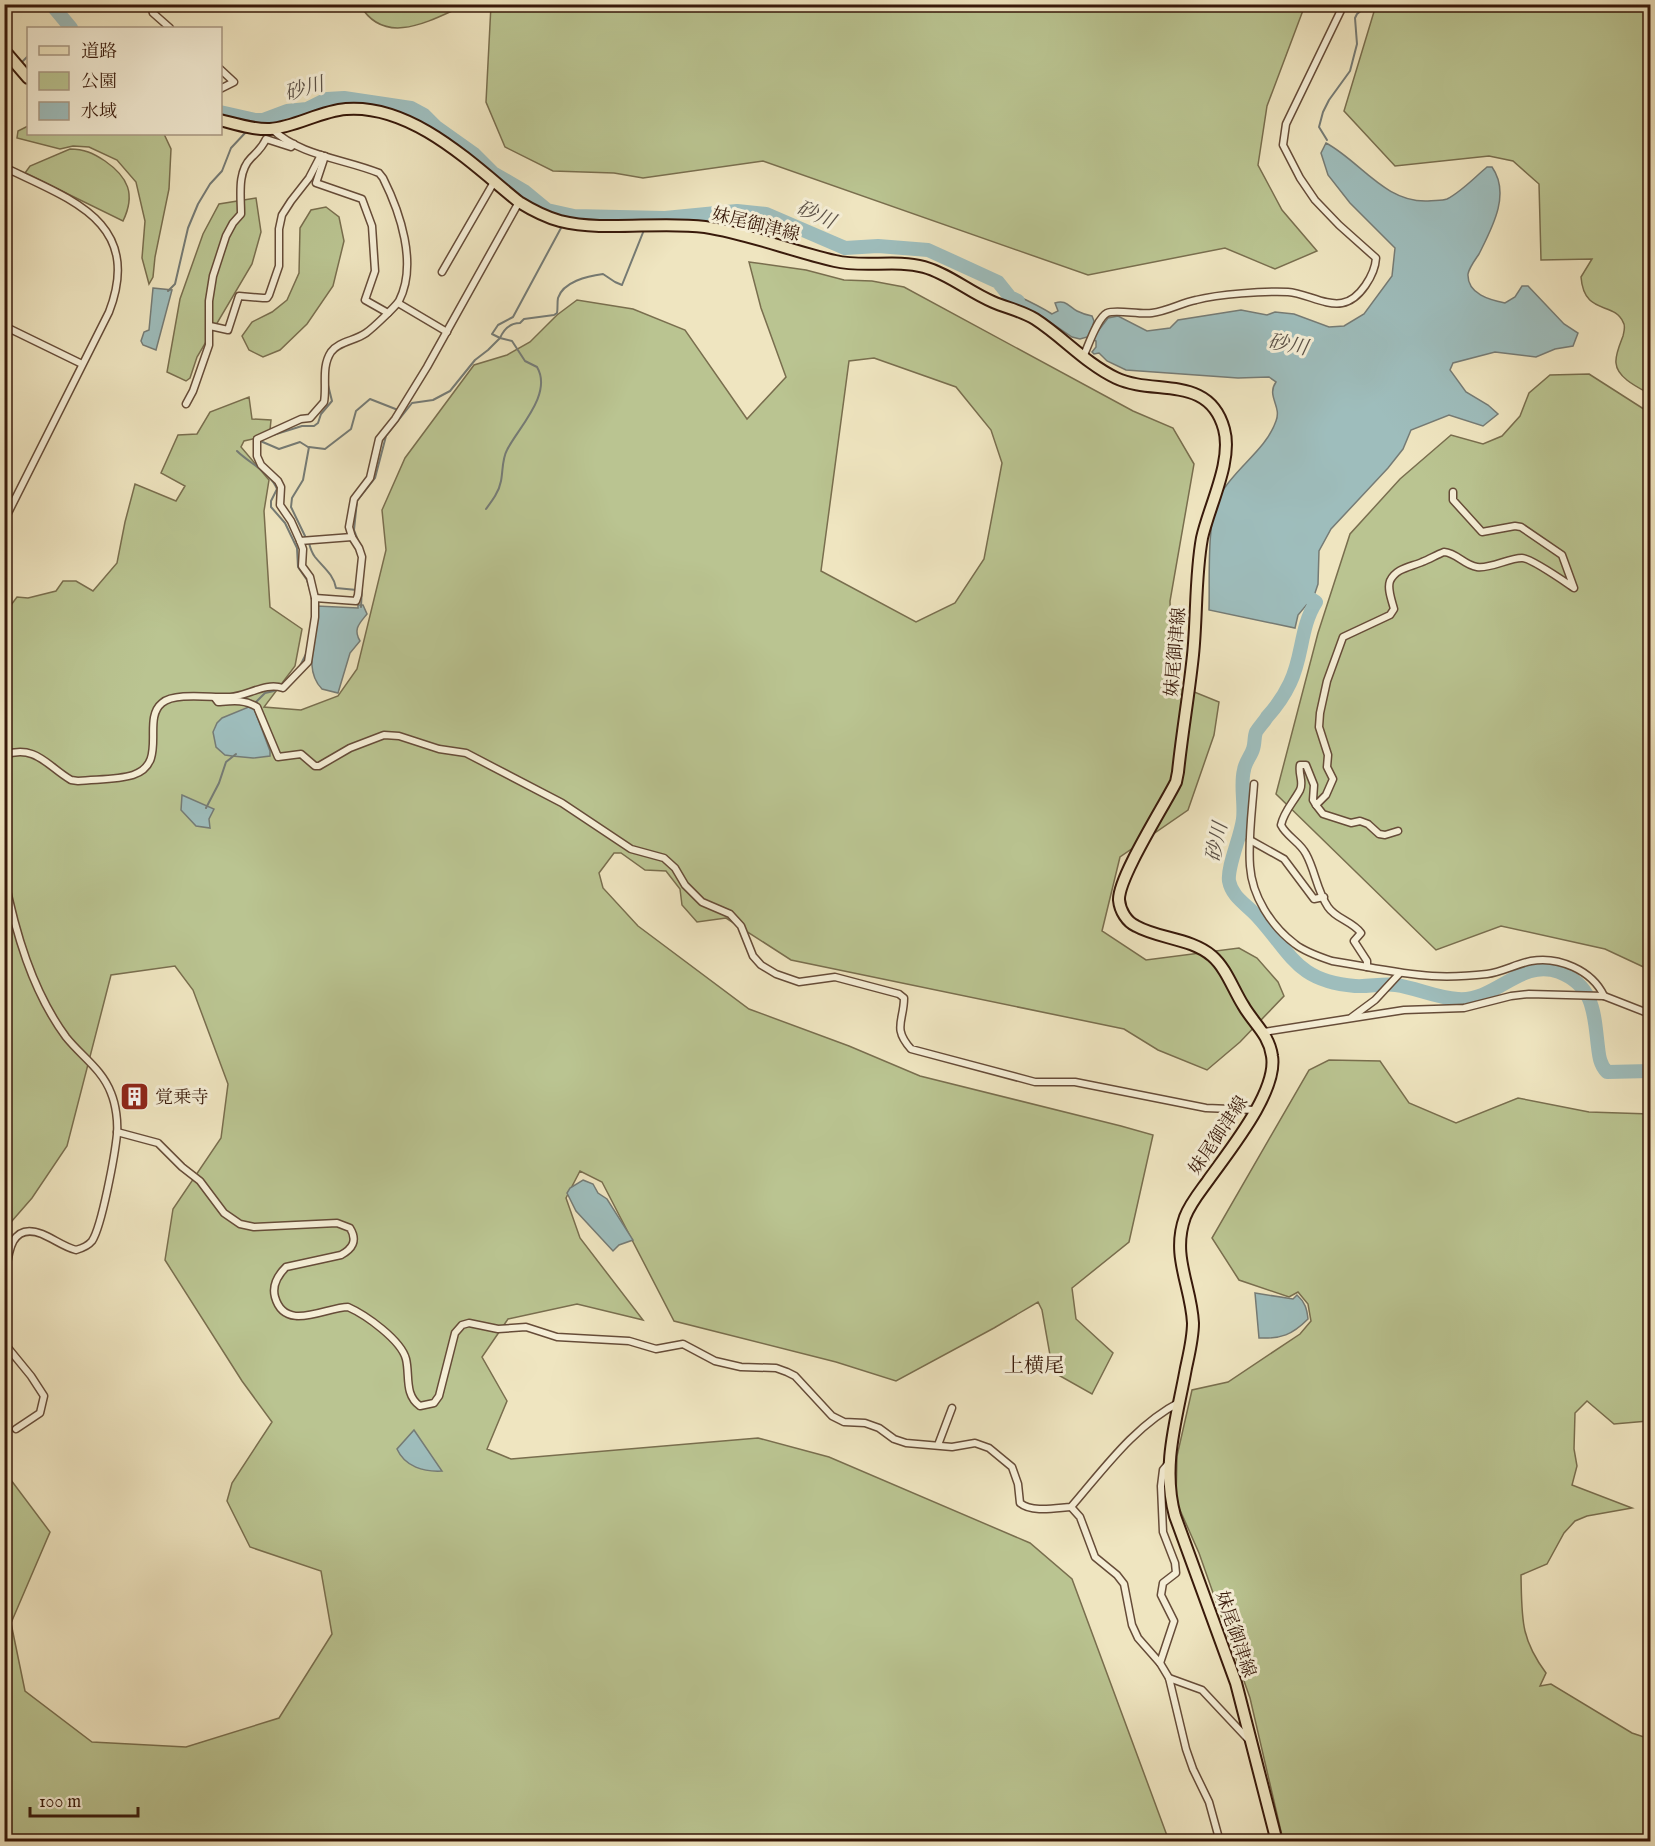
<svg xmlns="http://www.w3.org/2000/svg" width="1655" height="1846" viewBox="0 0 1655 1846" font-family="'IM FELL English','Noto Serif JP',serif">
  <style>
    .green { fill: #bac491; stroke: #796e4e; stroke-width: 1.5; fill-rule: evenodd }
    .water { fill: #9ebdbc; stroke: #757b75; stroke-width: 1.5 }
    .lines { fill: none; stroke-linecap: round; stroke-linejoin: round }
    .stream { stroke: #757b75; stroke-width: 2 }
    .river { stroke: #9ebdbc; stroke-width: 14 }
    .minor-casing { stroke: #664c38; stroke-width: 9 }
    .primary-casing { stroke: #38190a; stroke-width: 14 }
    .minor { stroke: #f5eed6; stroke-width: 6 }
    .primary { stroke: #efe5c0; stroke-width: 10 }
    .labels { text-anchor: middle; stroke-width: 6; stroke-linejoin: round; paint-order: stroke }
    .street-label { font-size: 18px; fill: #38190a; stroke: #f5eed6 }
    .poi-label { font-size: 18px; fill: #38190a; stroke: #f5eed6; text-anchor: start }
    .water-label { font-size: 20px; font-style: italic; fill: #5c5248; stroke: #f5eed6 }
    .neighbourhood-label { font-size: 20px; fill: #38190a; stroke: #f5eed6 }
  </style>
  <rect width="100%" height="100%" fill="#efe5c0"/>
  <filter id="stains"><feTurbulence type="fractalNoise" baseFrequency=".00333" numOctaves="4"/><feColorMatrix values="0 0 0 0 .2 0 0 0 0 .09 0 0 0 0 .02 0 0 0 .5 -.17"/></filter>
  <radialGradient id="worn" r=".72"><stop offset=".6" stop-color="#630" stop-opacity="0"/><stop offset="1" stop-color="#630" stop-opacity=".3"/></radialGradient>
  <!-- green -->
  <g class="green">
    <path d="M360,5H465C431,20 385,48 360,5Z"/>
    <path d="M491,5H1305L1267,106L1258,165L1282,210L1317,251L1275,269L1225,248L1088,275L763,161L643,178L614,173L553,171L505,147L486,102Z"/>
    <path d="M1376,5H1650V394C1639,388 1617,378 1616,363C1615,355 1620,344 1623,336C1624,331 1626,326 1623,322C1614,301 1584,316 1581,277L1592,259L1541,260L1539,184L1513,161L1489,156L1395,166L1344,111Z"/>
    <path d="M28,126V134H164L171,149L169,189L155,257L153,277L149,284L142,258L145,221L136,182L117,160L89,147L73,146L60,149L17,138L18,131Z"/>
    <path d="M70,149C84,149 93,153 105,161C128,177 136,194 123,221L25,173L30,166Z"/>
    <path d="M256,198L261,232L252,264L197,357L190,378L186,381L167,372L180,299L203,234L219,204Z"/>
    <path d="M326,207L339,217L344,241L333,286L307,324L280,350L263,357L249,350L242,336L252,322L272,312L287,300L299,273L300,228L311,210Z"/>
    <path d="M749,262L806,270L844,280L872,281L904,287L1133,411L1173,428L1194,464L1170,601L1172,683L1219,702L1214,735L1188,810L1120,857L1102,931L1146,960L1239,948L1257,958L1278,982L1284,996L1240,1042L1207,1070L1158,1050L1124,1029L791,960L726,918L697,922L682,905L680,889L666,871L645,870L621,853H614L599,873L603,888L638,926L749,1009L849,1046L920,1076L1121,1126L1153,1135L1129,1242L1072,1288L1076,1319L1113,1353L1092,1394L1053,1372L1042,1310L1038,1302L994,1328L896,1381L836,1362L674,1321L602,1182L580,1171L566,1198L580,1238L643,1320L577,1304L508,1319L482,1357L507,1401L487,1449L511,1459L758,1438L829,1457L1030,1543L1072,1579L1169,1841H5V1472L50,1532L11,1623L25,1691L92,1742L186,1747L279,1718L332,1634L321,1571L250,1547L227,1501L232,1483L272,1422L242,1381L165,1260L173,1209L221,1138L228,1084L193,990L175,966L111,975L67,1146L32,1198L5,1229V613L17,597L28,598L56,591L63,581H76L93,591L117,563L125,522L135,484L176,501L185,486L161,473L178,435L197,434L210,412L249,397L252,419L271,420L270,430L257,438L244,441L241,447L269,480L264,511L270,607L302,629L295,666L264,707L301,710L338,696L357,669L386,550L382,510L405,458L474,365L507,355L530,342L557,315L577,300L633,309L685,330L747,419L786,377L761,308ZM874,358L956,387L991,430L1002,463L984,559L955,603L916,622L821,571L849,361Z"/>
    <path d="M1589,374L1650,413V970L1605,949L1501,926L1436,950L1276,794L1318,633L1350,534L1400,479L1451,435L1483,444L1502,436L1520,416L1529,393L1550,375Z"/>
    <path d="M1329,1060L1380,1061L1409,1103L1456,1123L1518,1098L1589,1112L1650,1114V1417L1648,1421L1614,1424L1587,1401L1575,1413L1574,1449L1577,1466L1572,1485L1632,1508L1587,1516L1575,1521L1564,1533L1547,1564L1521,1575C1522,1618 1520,1638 1546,1673L1540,1686L1551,1684L1632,1733L1650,1739V1841H1284L1283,1840L1250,1698L1199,1553L1176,1501L1177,1456L1192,1390L1228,1382L1300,1334L1311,1321L1308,1304L1298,1292L1289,1297L1239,1280L1212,1238L1309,1070Z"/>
  </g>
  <!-- water -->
  <g class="water">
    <path d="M1326,143C1360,161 1385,203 1428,201C1434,200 1442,201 1447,199C1461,192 1475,177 1487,167H1492C1511,194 1492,228 1479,254C1475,260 1469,268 1468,274C1467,294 1490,300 1505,303L1515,297L1522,286H1528L1564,324L1578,333L1573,346L1555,349L1536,357L1495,352L1453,363L1450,370L1466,392L1488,405L1498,414L1483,426L1449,415L1411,430L1403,449L1388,468L1331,529L1319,551L1318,584L1314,596L1298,615L1295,628L1209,610C1210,580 1206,520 1220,495C1235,468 1266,450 1276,421C1282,406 1266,396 1276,382L1269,377L1238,378L1126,370L1107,361L1099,353L1094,354L1092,352L1096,347V341L1087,337L1080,339L1072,337L1041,316L1007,300L999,287C1017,296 1035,303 1052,314L1058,311L1055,303C1066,299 1069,307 1077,311C1081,313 1087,315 1092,316L1094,321L1092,329L1098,331L1108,318L1118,316L1147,331L1170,328L1178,320L1241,310L1267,315L1275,312L1294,314L1329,327L1344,326L1364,314L1392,276L1395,248L1350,203L1328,175L1321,153Z"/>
    <path d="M153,288L172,290L156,350L143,345L141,341L144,332L149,330Z"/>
    <path d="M358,605H363L367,614C359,624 353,629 360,641L350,653L338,693L322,689C301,668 319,632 317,606L358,608Z"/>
    <path d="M251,706L254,708L270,751V756L253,758L232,756L225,755L216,747L213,732L217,723L222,718Z"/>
    <path d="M182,795L214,809L209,819L210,828L196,826L181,810Z"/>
    <path d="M583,1180L593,1184L598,1193L607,1199L633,1240L619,1245L613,1251L576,1211L567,1193L570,1188Z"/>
    <path d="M1255,1293L1293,1299L1297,1295C1305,1302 1307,1309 1308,1319C1292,1335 1281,1339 1259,1338Z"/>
    <path d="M414,1430L442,1471C424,1472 405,1467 397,1449Z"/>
  </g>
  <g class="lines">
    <!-- stream -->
    <g class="stream">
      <path d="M61,28L67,24"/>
      <path d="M23,61L28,56"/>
      <path d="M253,122L255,120"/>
      <path d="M1327,140L1319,127L1323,112L1329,100L1350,71L1357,44L1355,18L1357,14L1369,4"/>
      <path d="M168,291L175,284L188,228L198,204L210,184L222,171L231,148L246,132"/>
      <path d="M273,435L302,426H314L318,423L321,414L332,401L328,385"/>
      <path d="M258,440L279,449L300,442L308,447"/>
      <path d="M237,451C249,463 271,473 277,489L271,501V507L285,523L297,548L298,567L307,580L310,590"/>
      <path d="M486,509C492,501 499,492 501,481C503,471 502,459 507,450C518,428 553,394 537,367L525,361L512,341L500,338C504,329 510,323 520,323L524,319L554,315L557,313C558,308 557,303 558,298C563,282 587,276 603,274L615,282L622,285L644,230"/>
      <path d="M305,536L291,507L292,498L303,480L309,447L325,449L351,429L356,411L370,399L398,410"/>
      <path d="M309,543C310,547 312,553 315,557C323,567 334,575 336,588L357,590"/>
      <path d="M364,556L354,530L357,501L375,478L386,436L412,403L433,400L450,391L475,360L488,350L500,338L492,334L498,325L513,317L561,228"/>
      <path d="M361,607L362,586"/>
      <path d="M300,666L307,652"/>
      <path d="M253,705L265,693L274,691L277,689"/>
      <path d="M206,808L219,783L226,762L236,754"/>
    </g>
    <!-- river -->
    <g class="river">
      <path d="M51,4L71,28"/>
      <path d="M220,112L255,120H263L287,111L307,109L327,99L344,98L411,108L424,115L436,127L474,154L493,173L524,191L547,210L574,216L665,218L737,211L766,214L845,248L878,246L928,250L998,282L1010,297L1018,301"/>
      <path d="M1296,589L1316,602C1300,627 1303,657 1290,683C1284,696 1276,707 1267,717C1264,722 1259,727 1256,732C1254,737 1255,744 1253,749C1251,756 1245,762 1244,770C1240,785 1245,803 1243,819C1241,836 1227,867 1229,881C1232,897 1246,904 1257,916C1292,954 1296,981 1355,986C1369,987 1383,983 1396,985C1417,988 1436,998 1458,999C1496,1002 1520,958 1559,972C1595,986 1594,1015 1598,1047C1599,1056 1600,1065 1607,1072L1650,1071"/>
    </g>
    <defs>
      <g id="minor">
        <path d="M150,4L153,13L170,28"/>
        <path d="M220,69L234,82L220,89"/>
        <path d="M325,156L316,183L362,199L372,226L375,271L365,300L388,313"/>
        <path d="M4,167C69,199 144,221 109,312L4,521"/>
        <path d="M442,272L494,182"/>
        <path d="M398,303L447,332"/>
        <path d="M4,326L82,364"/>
        <path d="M210,326L228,330L239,296L263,298H267L269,295L279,266V229L282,215L291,201L309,178L321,155"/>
        <path d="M1083,357C1088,347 1097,318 1107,313C1116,309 1140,315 1152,313C1168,311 1181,303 1196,300C1219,294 1264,291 1288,292C1305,293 1325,306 1342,303C1360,300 1375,274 1376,258L1339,225L1315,200L1300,178L1283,145L1286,124L1344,4"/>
        <path d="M186,404L193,391L209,345V301L213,276L226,236L233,223L241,214C241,196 237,172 251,158C258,151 262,148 266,139L291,147L294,144"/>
        <path d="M300,541L352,537"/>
        <path d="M315,598L356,601L358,595L362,557L359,548L352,537L349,527L354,499L370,478L379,439L395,419L427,367L519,202"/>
        <path d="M215,698L218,702C232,701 244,699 257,707L278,757L301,754L315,766H319L350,748L384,735L399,736L439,749L466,753L562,803L631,849L664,858L675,868L685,885L702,902L730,914L741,926L753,956L761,965L776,974L799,982L835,977L899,994L904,998C904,1021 892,1028 911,1049L1035,1082H1075L1206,1108L1255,1110"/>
        <path d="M4,755C36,744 47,766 71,780L78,781C96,779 117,780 133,775C169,763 141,720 162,703C175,692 212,698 230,697C248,696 265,682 283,688L308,662L315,617V598L310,577L302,566L303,549L300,541L291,521L280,505L281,487L278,481L261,465L257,456V439L301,419L310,418L324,402C327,386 321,367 331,352C339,341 355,341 366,333C373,328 395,307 399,301C418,264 400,212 383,178L379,173C345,159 300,156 272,129"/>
        <path d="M1254,784C1252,811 1248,840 1250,866C1252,896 1271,926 1295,944C1305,952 1320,957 1332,961C1365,966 1398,974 1432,976C1450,977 1469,976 1487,974C1502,972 1516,964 1531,961C1558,956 1592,970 1604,996"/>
        <path d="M1316,805L1323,814L1351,823L1360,821L1368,824L1379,834L1385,835L1398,831"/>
        <path d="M1250,840L1284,859L1314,899L1324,897"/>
        <path d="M4,876C15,931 32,991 66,1037C81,1056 102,1069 111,1093C116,1105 118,1122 117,1134C115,1154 102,1226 92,1241C88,1246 83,1248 76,1250C64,1247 54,1239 42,1234C6,1220 8,1263 4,1287"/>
        <path d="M1367,967V961L1354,941L1361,933C1352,921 1336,919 1328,907C1317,891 1315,870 1306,854C1300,842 1287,837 1281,825C1284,811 1293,803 1300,790C1304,782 1298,774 1300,765H1306L1314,785L1313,800L1316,805L1326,795L1333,779L1327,767L1328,755L1319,727L1320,713L1327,681L1343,637L1390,615L1394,609C1392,601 1387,589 1390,581C1396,568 1411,567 1422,562C1430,559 1436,555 1444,552C1457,553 1464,565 1477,567C1491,569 1508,558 1522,558C1531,558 1565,582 1574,588L1562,555L1521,527L1515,526L1482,532L1453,500V492"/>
        <path d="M1352,1017L1375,1000L1400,973"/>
        <path d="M1264,1032L1404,1010L1464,1008L1511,996L1529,994L1604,996L1650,1014"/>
        <path d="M117,1132L158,1143L182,1167L200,1181L224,1213L240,1224L254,1227L337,1223L350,1228C358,1241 352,1249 341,1255L286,1267C278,1275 272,1286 275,1297C285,1333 326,1307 348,1307C366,1315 401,1340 406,1359C410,1375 404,1395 420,1406L434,1403L439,1396L455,1333L462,1325L469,1323L498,1329L526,1327L557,1337L629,1341L656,1349L683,1344L715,1361L741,1367L776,1368L787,1372L795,1376L832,1416L844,1422L865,1423L879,1428L894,1439L906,1443L952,1447L975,1443L989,1448L1012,1467L1018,1484L1020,1503C1032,1513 1056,1508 1071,1507C1103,1470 1135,1425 1180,1402"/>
        <path d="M4,1343L31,1376L44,1396L40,1413L16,1429"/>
        <path d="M938,1445L952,1408"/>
        <path d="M1071,1507L1080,1517L1095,1557L1117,1575L1124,1584L1132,1625L1138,1638L1160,1663L1169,1678L1186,1749L1193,1769L1209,1802L1220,1842"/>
        <path d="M1160,1663L1174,1621L1161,1595L1163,1583L1176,1573L1175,1563L1163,1532L1161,1486L1163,1470L1168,1464"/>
        <path d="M1169,1678L1202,1690L1247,1738"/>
      </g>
      <g id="primary">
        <path d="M4,50L28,78"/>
        <path d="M220,120C236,124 254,130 270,129C296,127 320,111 346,109C412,104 471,163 519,202C532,210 545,217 560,221C604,232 658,221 705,227C750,234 791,251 835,261C864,268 895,259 924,267C949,274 969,292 993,302C1007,308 1022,311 1035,319C1063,337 1085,363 1116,378C1154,396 1209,374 1224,429C1233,461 1209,506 1202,538C1195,576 1197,617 1193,655C1189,694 1182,733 1178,772L1176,782C1164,806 1118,878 1119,900C1120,911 1127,922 1136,926C1159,939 1191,938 1212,956C1226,968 1233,989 1243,1005C1253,1023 1269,1034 1272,1056C1278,1092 1228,1152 1207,1182C1199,1193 1190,1204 1185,1217C1171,1256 1191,1285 1193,1323C1193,1338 1189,1354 1186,1368C1177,1418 1161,1466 1175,1516L1236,1683L1277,1842"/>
      </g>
    </defs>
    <!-- minor casing -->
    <use href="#minor" class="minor-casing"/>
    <!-- primary casing -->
    <use href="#primary" class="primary-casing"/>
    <!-- minor -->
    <use href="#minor" class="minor"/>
    <!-- primary -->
    <use href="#primary" class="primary"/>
  </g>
  <!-- icons -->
  <defs>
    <symbol id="building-square" viewBox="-11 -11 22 22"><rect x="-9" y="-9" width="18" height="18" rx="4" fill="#8f2418" stroke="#f5eed6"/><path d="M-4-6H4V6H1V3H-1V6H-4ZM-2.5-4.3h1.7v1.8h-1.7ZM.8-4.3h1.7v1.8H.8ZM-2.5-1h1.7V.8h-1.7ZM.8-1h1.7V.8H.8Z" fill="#fff"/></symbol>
  </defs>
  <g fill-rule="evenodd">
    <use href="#building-square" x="118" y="1080" width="33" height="33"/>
  </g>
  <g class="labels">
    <!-- street labels -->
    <g class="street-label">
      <text transform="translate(756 224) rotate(14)" y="6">妹尾御津線</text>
      <text transform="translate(1175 652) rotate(-85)" y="6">妹尾御津線</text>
      <text transform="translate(1218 1135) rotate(-56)" y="6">妹尾御津線</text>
      <text transform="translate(1236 1634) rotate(71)" y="6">妹尾御津線</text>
    </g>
    <!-- poi labels -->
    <g class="poi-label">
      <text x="155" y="1103">覚乗寺</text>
    </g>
    <!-- water labels -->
    <g class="water-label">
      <text transform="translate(304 88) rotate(-15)" y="7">砂川</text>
      <text transform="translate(816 214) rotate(24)" y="7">砂川</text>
      <text transform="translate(1288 344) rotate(11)" y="7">砂川</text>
      <text transform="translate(1216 842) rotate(-78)" y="7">砂川</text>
    </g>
    <!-- neighbourhood labels -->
    <g class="neighbourhood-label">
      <text x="1034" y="1372">上横尾</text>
    </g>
  </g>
  <!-- margin -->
  <rect width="1655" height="1846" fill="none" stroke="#efe5c0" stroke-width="24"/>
  <rect x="6" y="6" width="1643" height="1834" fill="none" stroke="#38190a" stroke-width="3"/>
  <rect x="12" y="12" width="1631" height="1822" fill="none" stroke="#38190a" stroke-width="1.5"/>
  <!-- legend -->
  <rect x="27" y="27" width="195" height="108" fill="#f5eed6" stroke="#a99984" stroke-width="1.5"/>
  <rect x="39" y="46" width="30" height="9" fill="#efe5c0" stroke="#a99984" stroke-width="1.5"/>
  <text x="81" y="57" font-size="18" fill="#38190a">道路</text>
  <rect x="39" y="72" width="30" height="18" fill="#bac491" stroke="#a99984" stroke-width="1.5"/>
  <text x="81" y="87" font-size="18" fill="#38190a">公園</text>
  <rect x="39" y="102" width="30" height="18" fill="#9ebdbc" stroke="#a99984" stroke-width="1.5"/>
  <text x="81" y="117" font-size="18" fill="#38190a">水域</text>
  <!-- scale -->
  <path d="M30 1807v9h108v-9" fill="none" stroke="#38190a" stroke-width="3"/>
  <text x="39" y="1807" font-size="18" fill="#38190a" stroke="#f5eed6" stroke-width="4.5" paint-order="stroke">100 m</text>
  <rect width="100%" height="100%" filter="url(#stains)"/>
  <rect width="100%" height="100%" fill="url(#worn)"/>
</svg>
